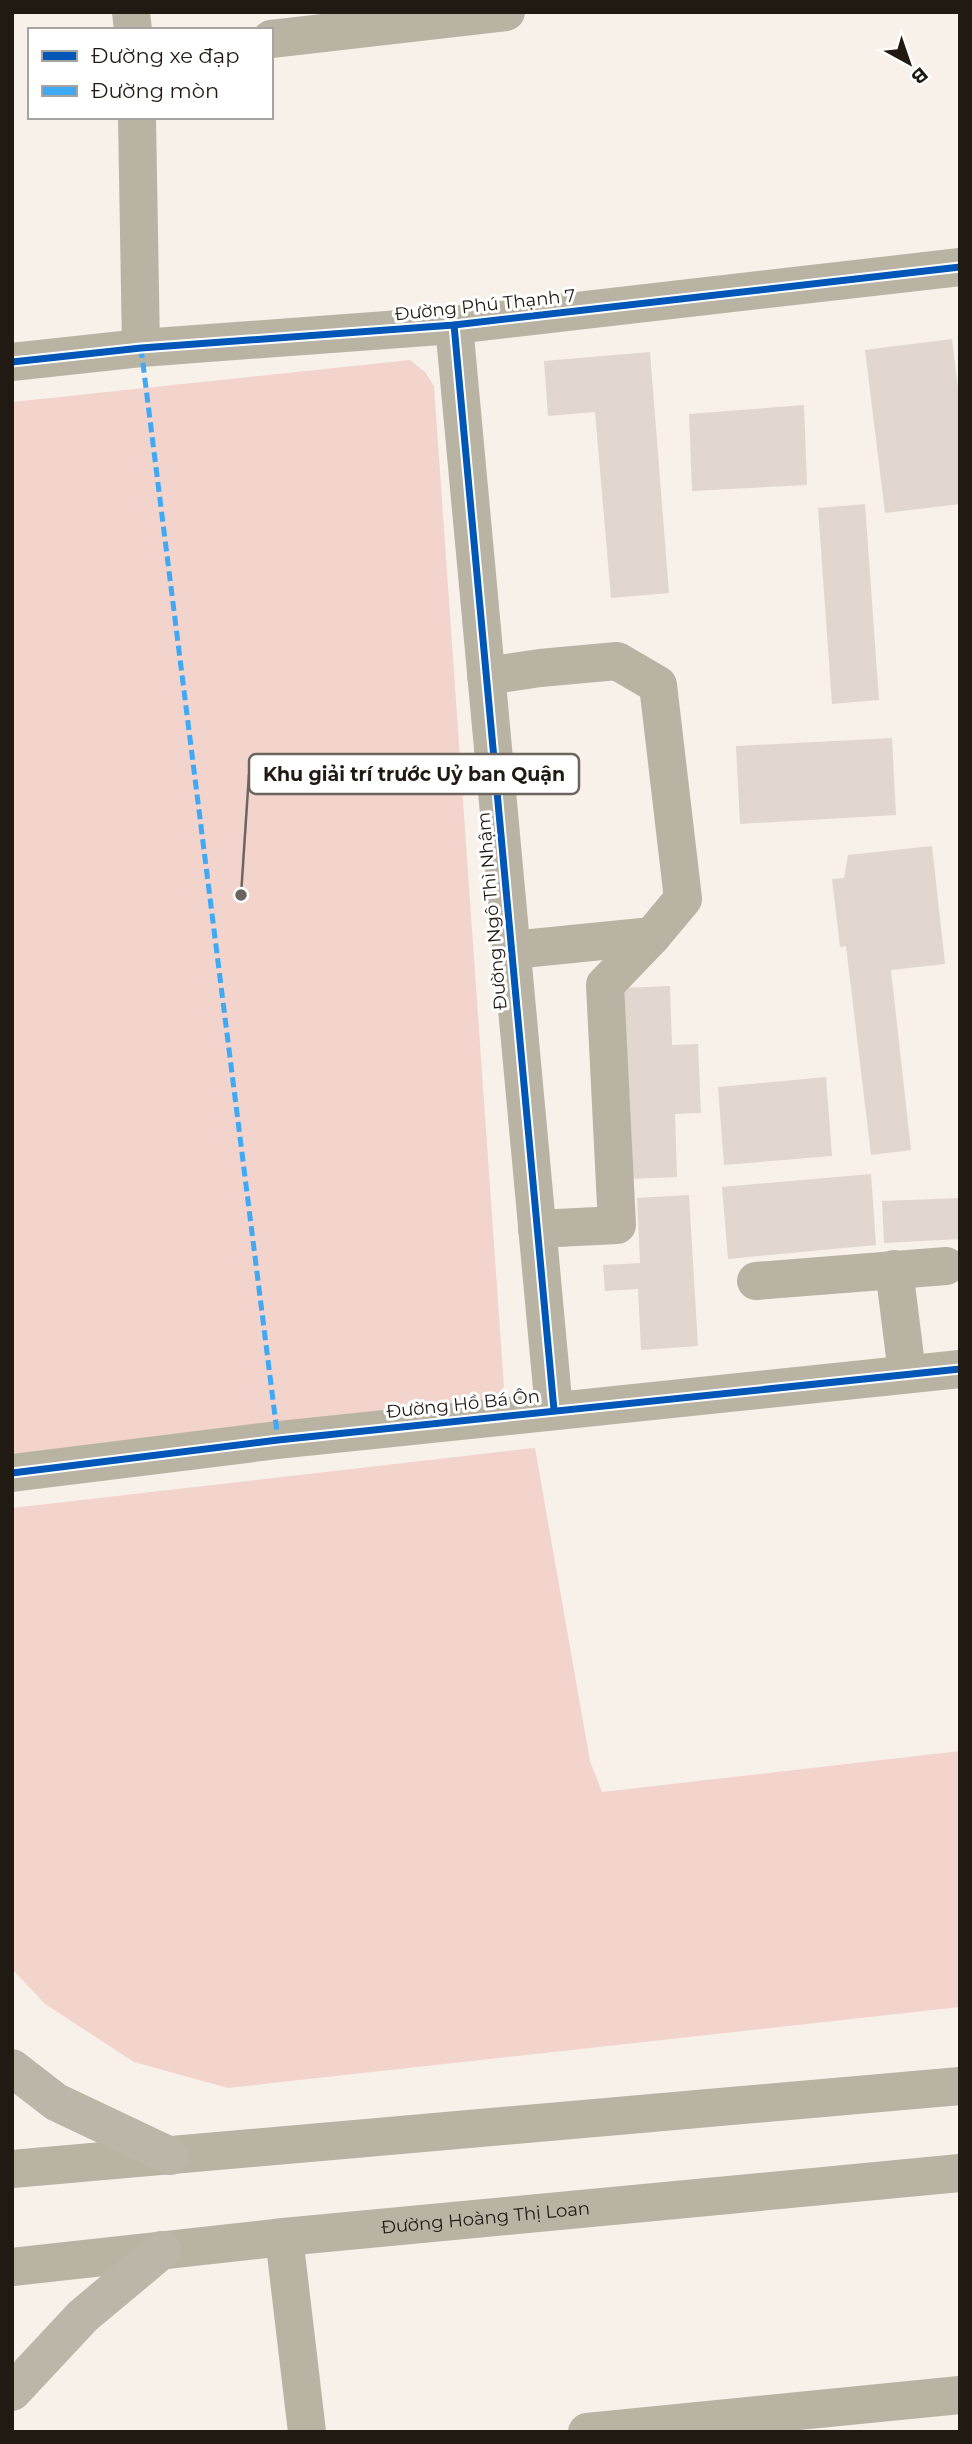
<svg xmlns="http://www.w3.org/2000/svg" width="972" height="2444" viewBox="0 0 972 2444" font-family="Montserrat,sans-serif">
  <style>
    .green { fill: #f3d4cc }
    .building { fill: #e2d7cf }
    .lines { fill: none; stroke-linecap: round; stroke-linejoin: round }
    .minor { stroke: #b9b3a4; stroke-width: 38 }
    .major { stroke: #bcb6a9; stroke-width: 38 }
    .quiet { stroke: #3fa9f5; stroke-width: 5; stroke-dasharray: 10 5; stroke-linecap: butt }
    .cycleway-casing { stroke: #fff; stroke-width: 11 }
    .cycleway { stroke: #0057b8; stroke-width: 7 }
    .labels { text-anchor: middle; stroke-width: 6; stroke-linejoin: round; paint-order: stroke }
    .street-label { font-size: 18px; fill: #201a13; stroke: #fff }
    .leader { fill: none; stroke: #6b655e; stroke-width: 2.5 }
    .callout-dot { fill: #6b655e; stroke: #fff; stroke-width: 2.5 }
    .callout { fill: #fff; stroke: #6b655e; stroke-width: 2.5 }
    .callout-label { font-size: 19px; text-anchor: middle; font-weight: bold; fill: #201a13 }
  </style>
  <rect width="100%" height="100%" fill="#f7f1ea"/>
  <!-- green -->
  <g class="green">
    <path d="M410,360L425,372L434,386L504,1387L496,1398L484,1407L12,1466V402Z"/>
    <path d="M535,1448L590,1761L602,1792L960,1751V2007L228,2088L134,2062L45,2004L12,1969V1508Z"/>
  </g>
  <!-- building -->
  <g class="building">
    <path d="M952,339L960,404V504L885,513L865,350Z"/>
    <path d="M650,352L669,593L611,598L595,412L548,416L544,361Z"/>
    <path d="M804,405L807,485L692,491L689,414Z"/>
    <path d="M865,504L879,700L832,704L818,508Z"/>
    <path d="M892,738L896,815L740,824L736,746Z"/>
    <path d="M932,846L945,964L891,970L911,1150L871,1155L846,946L840,947L832,879L844,878L848,855Z"/>
    <path d="M670,986L672,1045L698,1044L701,1113L675,1114L677,1177L628,1179L622,988Z"/>
    <path d="M826,1077L832,1156L724,1165L718,1087Z"/>
    <path d="M871,1174L876,1245L728,1259L722,1187Z"/>
    <path d="M689,1195L698,1346L641,1350L638,1289L605,1291L603,1265L640,1263L637,1198Z"/>
    <path d="M960,1198V1239L884,1243L882,1201Z"/>
  </g>
  <g class="lines">
    <!-- minor -->
    <g class="minor">
      <path d="M131,12L133,30"/>
      <path d="M271,39L506,12"/>
      <path d="M137,117L141,348"/>
      <path d="M454,325L554,1410"/>
      <path d="M12,362L141,348L454,325L960,267"/>
      <path d="M486,676L540,668L617,661L658,685L683,899L652,936L512,950"/>
      <path d="M537,1229L617,1225L605,985L652,936"/>
      <path d="M894,1269L907,1373"/>
      <path d="M756,1281L946,1266"/>
      <path d="M12,1473L278,1440L960,1369"/>
      <path d="M12,2169L960,2086"/>
      <path d="M284,2237L307,2432"/>
      <path id="s1" d="M12,2267L284,2237L960,2173"/>
      <path d="M587,2432L960,2395"/>
    </g>
    <!-- major -->
    <g class="major">
      <path d="M12,2068L56,2102L170,2156"/>
      <path d="M12,2392L83,2316L162,2250"/>
    </g>
    <!-- quiet -->
    <path class="quiet" d="M141,348L278,1440"/>
    <defs>
      <g id="cycleway">
        <path d="M454,325L554,1410"/>
        <path d="M12,362L141,348L454,325L960,267"/>
        <path d="M12,1473L278,1440L960,1369"/>
      </g>
    </defs>
    <!-- cycleway casing -->
    <use href="#cycleway" class="cycleway-casing"/>
    <!-- cycleway -->
    <use href="#cycleway" class="cycleway"/>
  </g>
  <g class="labels">
    <!-- street labels -->
    <g class="street-label">
      <text transform="translate(485 305) rotate(-6)" y="6">Đường Phú Thạnh 7</text>
      <text transform="translate(492 911) rotate(-95)" y="6">Đường Ngô Thì Nhậm</text>
      <text transform="translate(463 1404) rotate(-6)" y="6">Đường Hồ Bá Ôn</text>
      <text dy="6" stroke="none"><textPath href="#s1" startOffset="476">Đường Hoàng Thị Loan</textPath></text>
    </g>
  </g>
  <!-- callouts -->
  <path class="leader" d="M241 895L249 774"/>
  <circle class="callout-dot" cx="241" cy="895" r="7"/>
  <rect class="callout" x="249" y="754" width="330" height="40" rx="7"/>
  <g class="callout-label">
    <text x="414" y="781">Khu giải trí trước Uỷ ban Quận</text>
  </g>
  <!-- border -->
  <rect width="972" height="2444" fill="none" stroke="#201a13" stroke-width="28"/>
  <!-- legend -->
  <rect x="28" y="28" width="245" height="91" fill="#ffffff" stroke="#a6a3a1" stroke-width="2"/>
  <rect x="42" y="51" width="35" height="10" fill="#0057b8" stroke="#a6a3a1" stroke-width="2"/>
  <text x="91" y="63" font-size="21" fill="#201a13">Đường xe đạp</text>
  <rect x="42" y="86" width="35" height="10" fill="#3fa9f5" stroke="#a6a3a1" stroke-width="2"/>
  <text x="91" y="98" font-size="21" fill="#201a13">Đường mòn</text>
  <!-- north arrow -->
  <g transform="translate(909 63) rotate(140)" stroke="#ffffff" stroke-width="5" paint-order="stroke">
  <path d="M0-5L12 26L0 18L-12 26Z" fill="#201a13"/>
  <text y="-10" font-size="19" font-weight="bold" text-anchor="middle" fill="#201a13">B</text>
  </g>
</svg>
